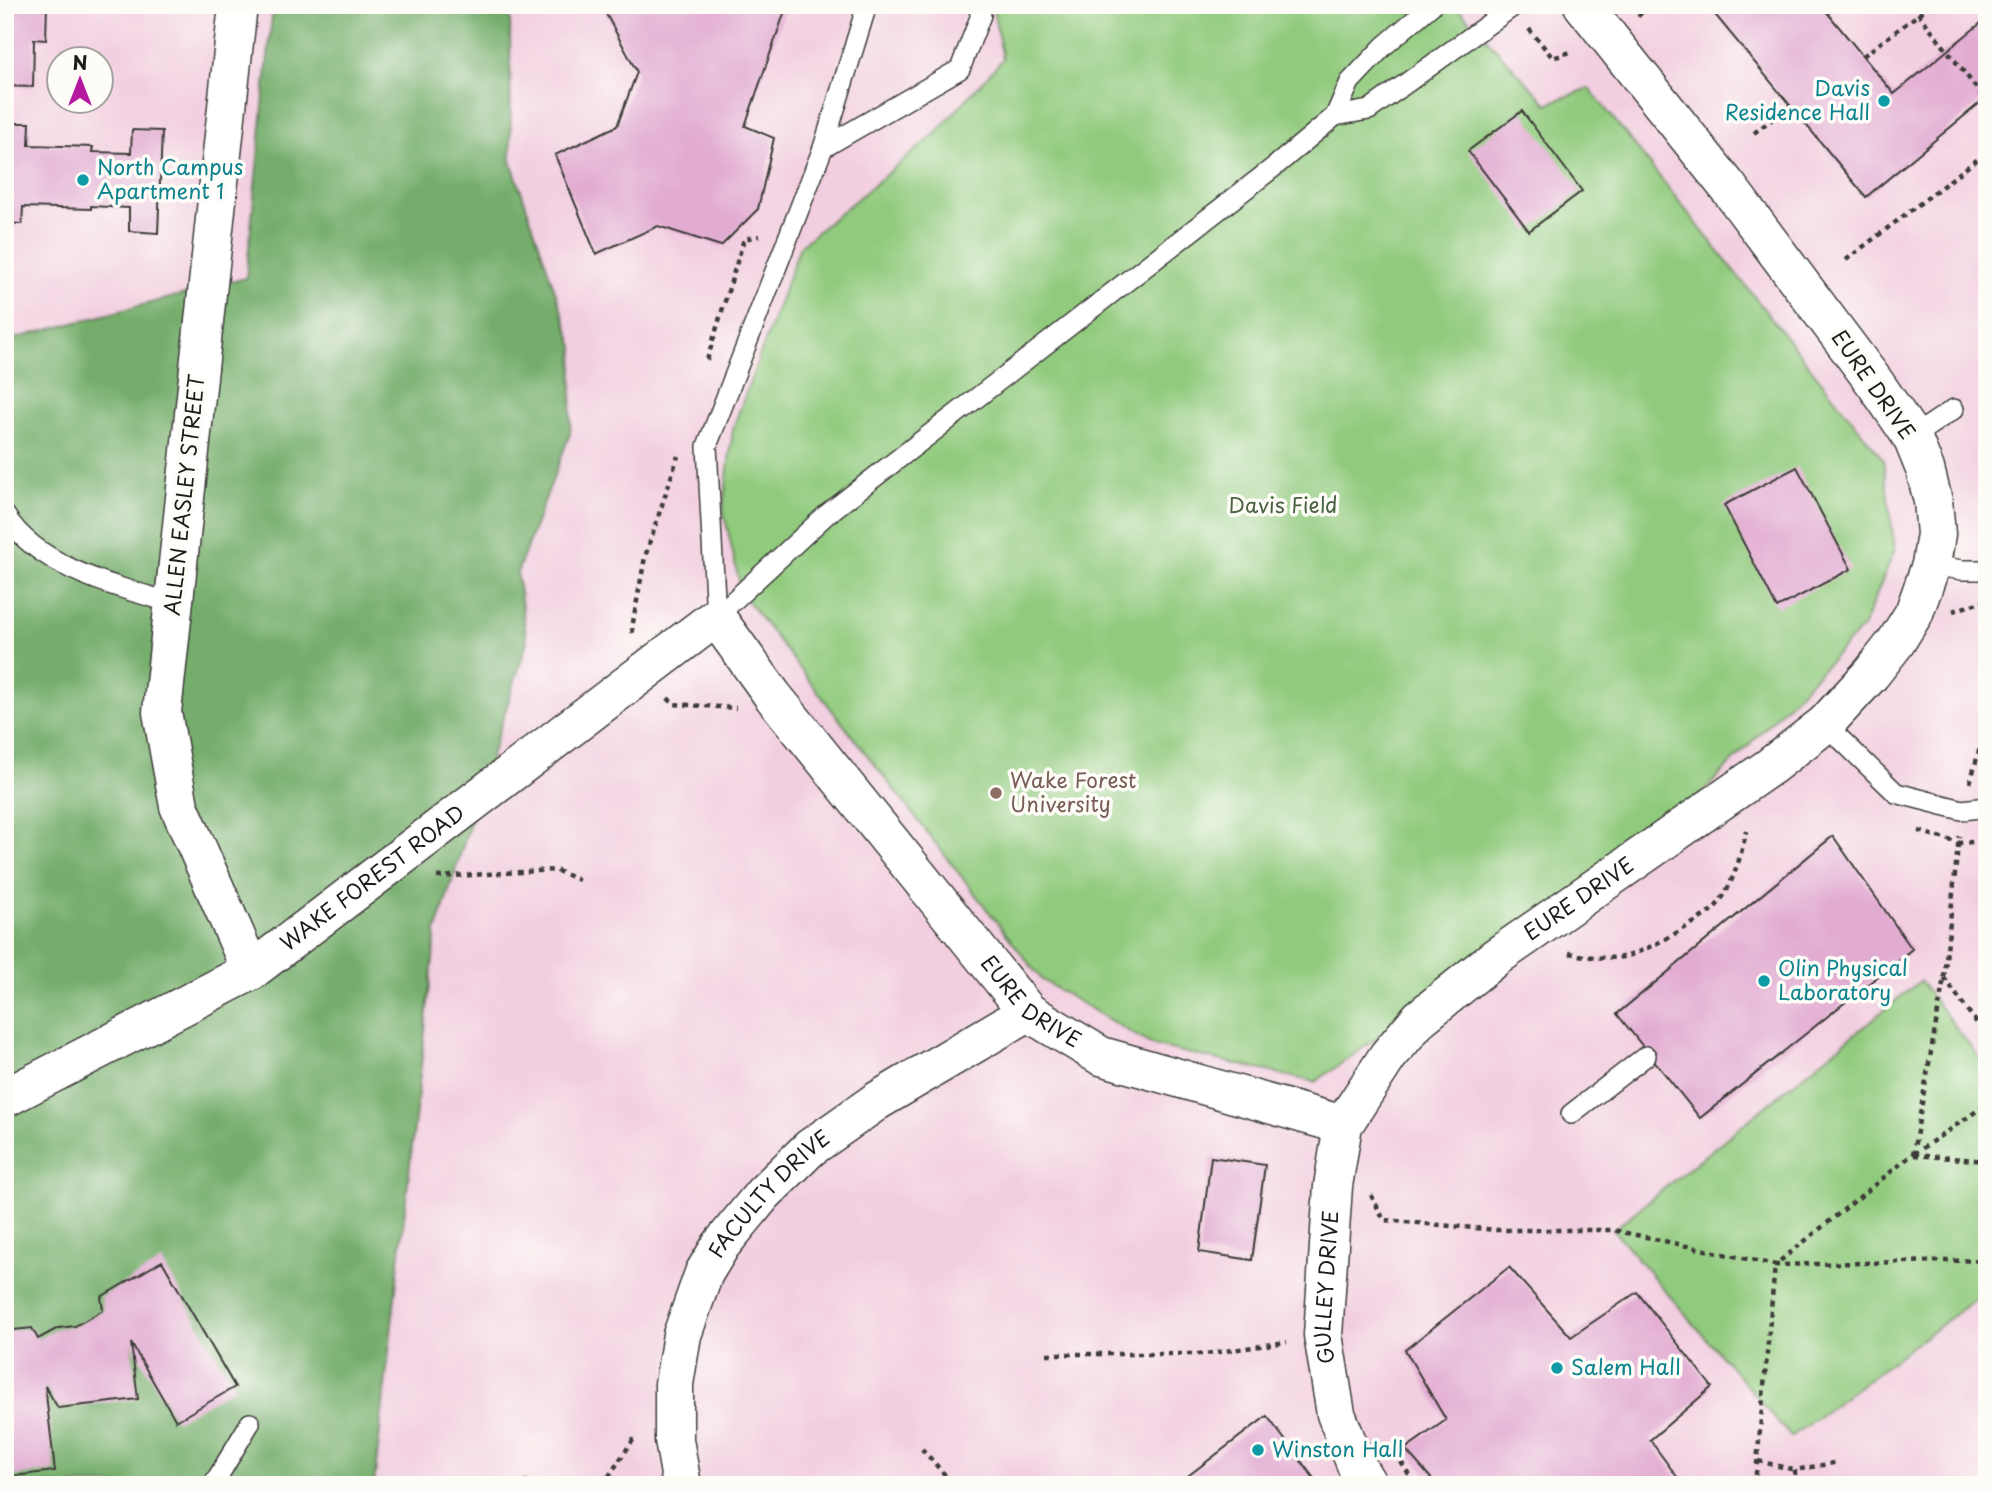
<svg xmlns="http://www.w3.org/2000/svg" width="1992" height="1490" viewBox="0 0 1992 1490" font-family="'Playpen Sans',sans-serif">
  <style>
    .built { fill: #f2cfe0; fill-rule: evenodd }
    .green { fill: #90ca7d; stroke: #56734c; stroke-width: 2 }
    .forest { fill: #74ae6c; stroke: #486544; stroke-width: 2 }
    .building { fill: #e2acd2 }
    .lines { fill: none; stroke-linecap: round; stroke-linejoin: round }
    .service-casing { stroke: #3c3b38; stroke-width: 22 }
    .minor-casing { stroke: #3c3b38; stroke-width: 41 }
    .path { stroke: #3c3b38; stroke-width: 4.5; stroke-dasharray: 5 5; stroke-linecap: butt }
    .service { stroke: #fff; stroke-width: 19 }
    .minor { stroke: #fff; stroke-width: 38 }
    .culture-dot { fill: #0f9aa8; stroke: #fdfcf7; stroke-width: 2.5 }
    .education-dot { fill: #8d6e63; stroke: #fdfcf7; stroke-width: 2.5 }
    .labels { text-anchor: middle; stroke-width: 7; stroke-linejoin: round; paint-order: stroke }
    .culture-label { font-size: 21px; fill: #0d838f; stroke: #fdfcf7; text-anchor: start }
    .street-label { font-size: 21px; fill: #1c1c1c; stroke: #fdfcf7 }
    .park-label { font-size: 21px; fill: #4a6243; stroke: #fdfcf7 }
    .education-label { font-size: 21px; fill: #785e54; stroke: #fdfcf7; text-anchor: start }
  </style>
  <rect width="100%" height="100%" fill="#fdfcf7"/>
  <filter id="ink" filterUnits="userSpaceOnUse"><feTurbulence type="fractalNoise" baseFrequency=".0143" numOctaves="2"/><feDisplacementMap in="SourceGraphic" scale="14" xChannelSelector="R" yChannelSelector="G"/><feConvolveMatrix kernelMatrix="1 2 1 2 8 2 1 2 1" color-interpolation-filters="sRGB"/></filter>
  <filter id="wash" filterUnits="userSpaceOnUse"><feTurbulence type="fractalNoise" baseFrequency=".00686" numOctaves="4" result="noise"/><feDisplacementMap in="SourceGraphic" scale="28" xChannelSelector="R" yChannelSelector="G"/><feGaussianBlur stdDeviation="1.57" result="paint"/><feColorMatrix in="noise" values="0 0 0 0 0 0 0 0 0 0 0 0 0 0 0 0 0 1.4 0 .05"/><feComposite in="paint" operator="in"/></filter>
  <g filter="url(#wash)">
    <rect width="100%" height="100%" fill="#f0ecd5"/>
    <!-- built -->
    <path class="built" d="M5,5H1987V1485H5ZM60,60H102V102H60Z"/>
    <!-- green -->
    <g class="green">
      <path d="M992,5H1455L1547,104L1589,88L1883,459L1895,549L1863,627L1703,792L1428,1002L1315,1082L1152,1045L1042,980L742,594L723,509L733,428L800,246L934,135L1003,59Z"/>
      <path d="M1920,981L1987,1068V1290L1791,1437L1613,1230Z"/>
    </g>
    <!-- forest -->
    <path class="forest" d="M273,5H510L511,161L574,347L570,434L517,573L527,642L436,932L374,1485H5V341L246,278Z"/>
    <g id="blocks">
      <!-- building -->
      <g class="building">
        <path d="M5,5H47L46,40L34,39L33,87L5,86Z"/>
        <path d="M612,5H787L745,126L774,138L758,209L721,246L658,226L596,254L555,155L617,126L637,72L604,10Z"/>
        <path d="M1720,5H1821L1894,94L1987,18V97L1866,197L1712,11Z"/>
        <path d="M1522,111L1582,191L1529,231L1468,151Z"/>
        <path d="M5,123H30L29,145L93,147L92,152L131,153L132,130L162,131L158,233L129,231V208L91,206V209L23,207L22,224L5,223Z"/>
        <path d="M1797,467L1851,569L1777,608L1724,505Z"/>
        <path d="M1833,836L1912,949L1700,1118L1617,1014Z"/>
        <path d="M1211,1157L1265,1165L1252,1260L1199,1252Z"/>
        <path d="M162,1261L235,1387L176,1421L131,1343L138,1399L58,1408L45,1386L55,1471L5,1477V1331L32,1328L38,1339L58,1328L75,1326L103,1310L101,1297Z"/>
        <path d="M1509,1267L1571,1337L1637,1292L1712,1387L1650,1440L1683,1485H1437L1405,1449L1446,1420L1405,1350Z"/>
        <path d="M1267,1416L1319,1485H1176Z"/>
      </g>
    </g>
  </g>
  <g filter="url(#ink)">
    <use href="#blocks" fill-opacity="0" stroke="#3c3b38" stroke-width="2"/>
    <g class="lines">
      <defs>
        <g id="service">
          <path d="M1335,116L1369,110L1515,5"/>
          <path d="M823,148L960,69L981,15L977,5"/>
          <path d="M1912,437L1954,409"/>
          <path d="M5,515C38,568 117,587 173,603"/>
          <path d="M1931,565L1962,570H1987"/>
          <path d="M716,617L826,515L1274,167L1335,116L1350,82L1384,46L1432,5"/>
          <path d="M716,617L707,446L823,148L867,5"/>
          <path d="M1825,724L1896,793L1962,810L1987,807"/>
          <path d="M1571,1114L1646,1056"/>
          <path d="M213,1485L250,1423"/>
        </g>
        <g id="minor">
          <path d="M238,5L162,712L179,806L251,971"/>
          <path id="s1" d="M5,1098L251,971L716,617L773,696L1028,1012L1101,1056L1343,1125"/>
          <path id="s2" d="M682,1485L674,1440V1384L682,1335L704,1273L721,1245L763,1194L810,1148L877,1101L1028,1012"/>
          <path id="s3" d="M1368,1485L1357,1467L1336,1414L1323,1335L1333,1186L1343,1125L1388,1056L1420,1018L1496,957L1771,766L1825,724L1871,674L1896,642L1914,613L1931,565L1936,534L1933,501L1925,469L1912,437L1875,383L1728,187L1583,5"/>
        </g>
      </defs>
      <!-- service casing -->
      <use href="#service" class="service-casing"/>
      <!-- minor casing -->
      <use href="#minor" class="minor-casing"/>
      <!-- path -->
      <g class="path">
        <path d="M1912,5L1987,102"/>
        <path d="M1638,16L1650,5"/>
        <path d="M1529,29L1553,58L1573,51"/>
        <path d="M1863,56L1931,5"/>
        <path d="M1754,133L1790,106"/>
        <path d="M1846,260L1987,152"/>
        <path d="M707,360L744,239L759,236"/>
        <path d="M1953,611L1987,600"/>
        <path d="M633,633L632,628L645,557L678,456"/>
        <path d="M668,698L673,704L736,708"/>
        <path d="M1970,783L1987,723"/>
        <path d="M1919,831L1959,843L1987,841"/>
        <path d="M437,877L555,870L579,880"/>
        <path d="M1569,953C1586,957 1605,959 1623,957C1639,955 1707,918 1717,905C1732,887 1742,854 1746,831"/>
        <path d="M1944,978L1987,1037"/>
        <path d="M1914,1154L1987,1104"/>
        <path d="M1914,1155L1987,1161"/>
        <path d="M1371,1195L1384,1220L1496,1230H1613L1775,1265L1913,1154L1944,978L1959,836"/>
        <path d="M1047,1354H1205L1287,1342"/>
        <path d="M922,1449L954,1485"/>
        <path d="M1758,1461L1795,1470"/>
        <path d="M1401,1462L1416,1485"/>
        <path d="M526,1479V1485"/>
        <path d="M603,1485L633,1440H638"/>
        <path d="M1755,1485L1775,1265L1987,1260"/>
        <path d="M1795,1485V1470L1839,1462"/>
      </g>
      <!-- service -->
      <use href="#service" class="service"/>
      <!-- minor -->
      <use href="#minor" class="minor"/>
    </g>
  </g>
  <!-- markers -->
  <g class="culture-dot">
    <circle cx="1884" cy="101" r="7"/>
    <circle cx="83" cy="180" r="7"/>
    <circle cx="1764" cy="981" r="7"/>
    <circle cx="1557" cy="1368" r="7"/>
    <circle cx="1258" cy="1450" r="7"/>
  </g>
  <circle class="education-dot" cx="996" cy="793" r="7"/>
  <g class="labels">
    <!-- culture labels -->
    <g class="culture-label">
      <text x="1870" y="96" text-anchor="end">Davis<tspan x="1870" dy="24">Residence Hall</tspan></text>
      <text x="97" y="175">North Campus<tspan x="97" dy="24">Apartment 1</tspan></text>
      <text x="1778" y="976">Olin Physical<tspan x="1778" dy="24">Laboratory</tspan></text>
      <text x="1571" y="1375">Salem Hall</text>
      <text x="1272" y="1457">Winston Hall</text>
    </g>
    <!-- street labels -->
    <g class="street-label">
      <text transform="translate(1873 385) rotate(55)" y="7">EURE DRIVE</text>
      <text transform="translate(185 495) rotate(-84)" y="7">ALLEN EASLEY STREET</text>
      <text dy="7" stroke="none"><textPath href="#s1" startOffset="430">WAKE FOREST ROAD</textPath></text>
      <text dy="7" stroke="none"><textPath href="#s3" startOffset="700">EURE DRIVE</textPath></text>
      <text dy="7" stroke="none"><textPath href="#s1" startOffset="1360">EURE DRIVE</textPath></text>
      <text dy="7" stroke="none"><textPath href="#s2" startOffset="320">FACULTY DRIVE</textPath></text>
      <text dy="7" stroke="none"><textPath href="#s3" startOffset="206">GULLEY DRIVE</textPath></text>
    </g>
    <!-- park labels -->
    <g class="park-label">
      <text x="1283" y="513">Davis Field</text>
    </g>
    <!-- education labels -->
    <g class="education-label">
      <text x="1010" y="788">Wake Forest<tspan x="1010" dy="24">University</tspan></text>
    </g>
  </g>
  <!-- margin -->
  <rect width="1992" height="1490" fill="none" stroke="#fdfcf7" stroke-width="28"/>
  <!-- north arrow -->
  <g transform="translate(80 80)"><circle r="33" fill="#fdfcf7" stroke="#a3a29f" stroke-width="2"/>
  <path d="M0-5L12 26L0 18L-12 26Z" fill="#b5179e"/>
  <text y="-10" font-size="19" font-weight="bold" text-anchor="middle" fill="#1c1c1c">N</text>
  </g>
</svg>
